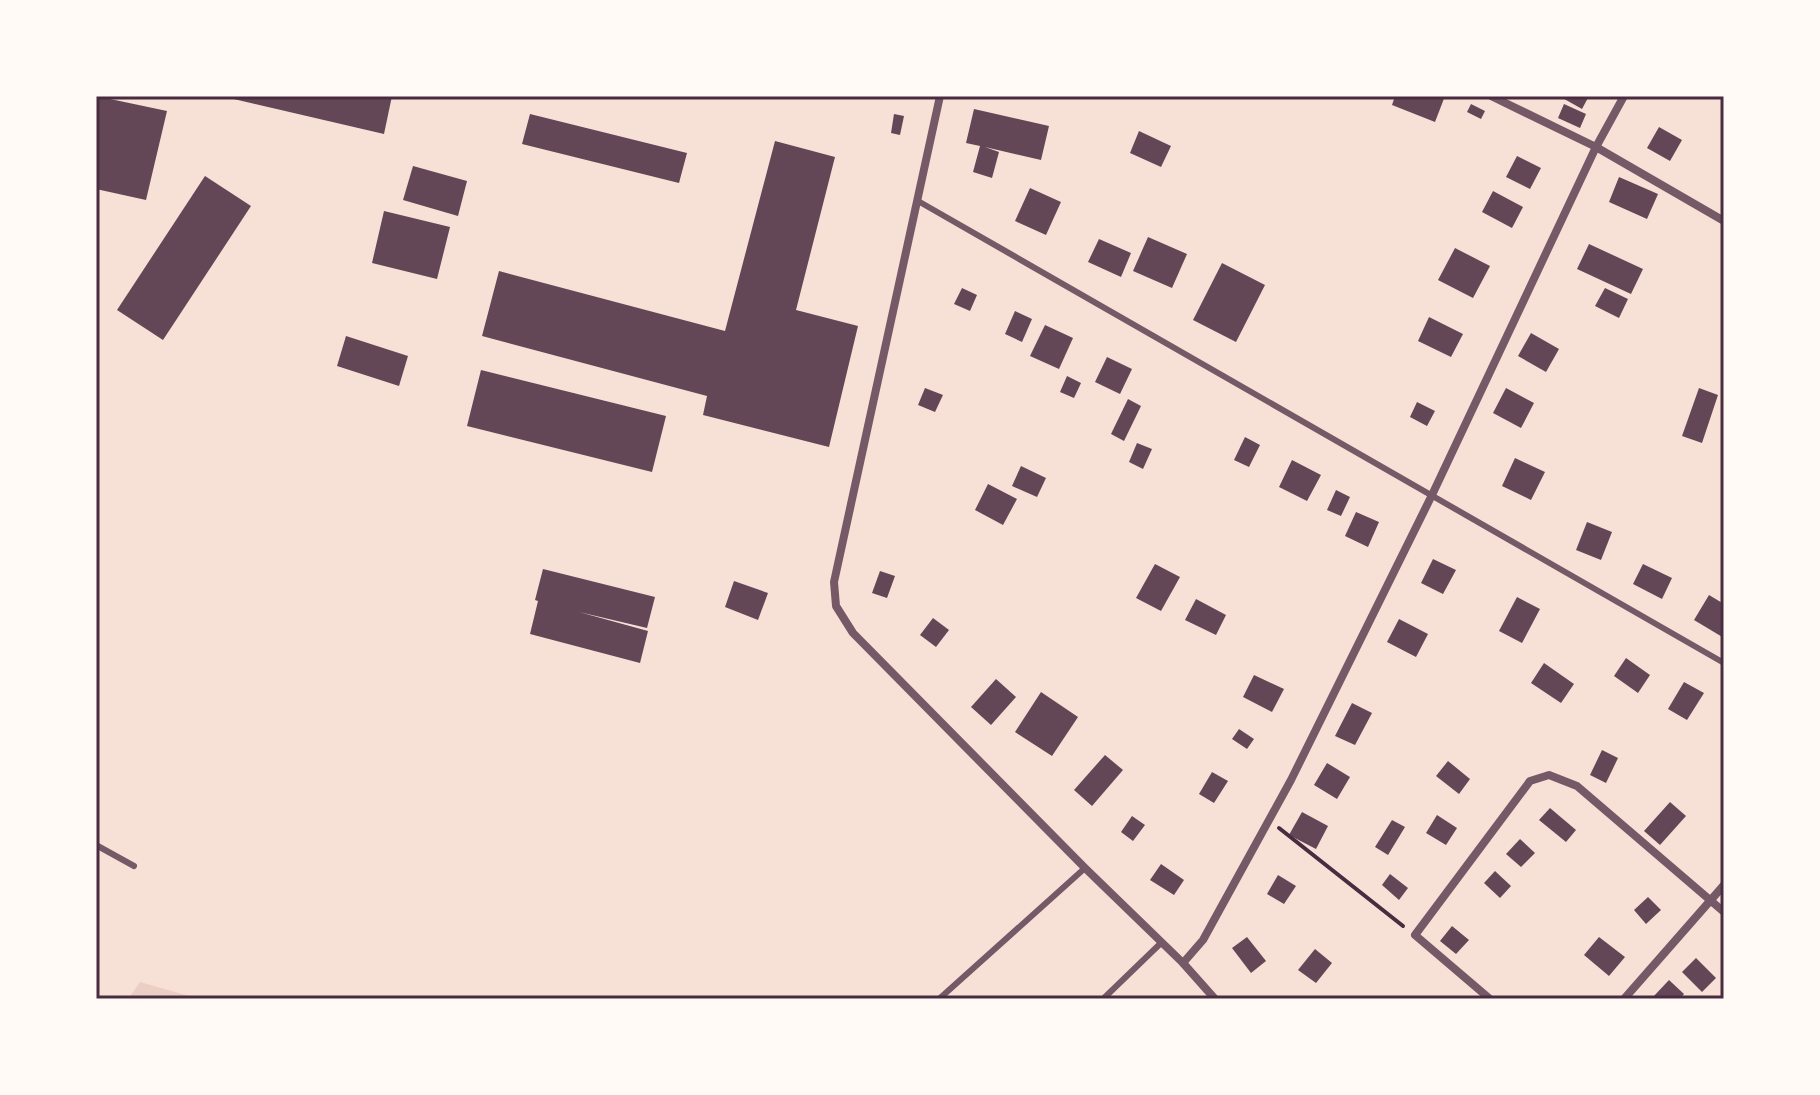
<svg xmlns="http://www.w3.org/2000/svg" width="1820" height="1095" viewBox="0 0 1820 1095" font-family="'Golos Text',sans-serif">
  <style>
    .green { fill: #ebcfc5 }
    .building { fill: #644757 }
    .lines { fill: none; stroke-linecap: round; stroke-linejoin: round }
    .path { stroke: #4a2c40; stroke-width: 4 }
    .service { stroke: #755966; stroke-width: 6 }
    .minor { stroke: #755966; stroke-width: 8 }
    .neatline { fill: none; stroke: #4a2c40; stroke-width: 3 }
  </style>
  <rect width="100%" height="100%" fill="#f7e1d7"/>
  <!-- green -->
  <path class="green" d="M140,982L200,999H128Z"/>
  <!-- building -->
  <g class="building">
    <path d="M96,96L167,111L146,200L96,189Z"/>
    <path d="M221,96H392L384,134Z"/>
    <path d="M1395,96H1445L1435,122L1392,105Z"/>
    <path d="M1559,96H1589L1582,109Z"/>
    <path d="M1471,104L1485,111L1481,119L1467,112Z"/>
    <path d="M1564,104L1586,114L1580,128L1558,118Z"/>
    <path d="M974,109L1049,126L1041,160L985,147L999,152L992,178L973,172L980,146L966,143Z"/>
    <path d="M530,114L687,153L679,183L522,144Z"/>
    <path d="M894,114L904,116L900,135L891,133Z"/>
    <path d="M1659,127L1682,140L1670,161L1647,148Z"/>
    <path d="M1139,131L1171,146L1161,167L1130,153Z"/>
    <path d="M775,141L835,157L796,310L858,326L829,447L703,415L707,396L482,336L499,271L725,331Z"/>
    <path d="M1517,156L1541,168L1530,189L1506,177Z"/>
    <path d="M413,166L467,181L458,216L403,200Z"/>
    <path d="M205,176L251,206L163,340L117,310Z"/>
    <path d="M1619,177L1658,194L1647,219L1609,202Z"/>
    <path d="M1030,188L1061,202L1046,235L1015,221Z"/>
    <path d="M1493,191L1523,207L1512,228L1482,212Z"/>
    <path d="M384,211L450,227L437,279L372,263Z"/>
    <path d="M1148,237L1187,254L1172,288L1133,271Z"/>
    <path d="M1099,239L1131,253L1121,277L1088,262Z"/>
    <path d="M1589,244L1643,269L1631,294L1577,269Z"/>
    <path d="M1455,248L1490,266L1473,298L1438,280Z"/>
    <path d="M1222,263L1265,285L1236,342L1193,320Z"/>
    <path d="M962,288L977,295L970,311L954,304Z"/>
    <path d="M1605,288L1628,299L1619,318L1595,306Z"/>
    <path d="M1015,311L1032,319L1022,342L1005,334Z"/>
    <path d="M1429,317L1463,334L1451,357L1418,341Z"/>
    <path d="M1045,325L1073,338L1059,369L1030,356Z"/>
    <path d="M1531,333L1559,349L1546,372L1518,356Z"/>
    <path d="M346,336L408,356L399,386L337,366Z"/>
    <path d="M1107,357L1132,369L1120,394L1095,382Z"/>
    <path d="M481,370L666,416L652,472L467,426Z"/>
    <path d="M1067,376L1081,383L1074,398L1060,392Z"/>
    <path d="M925,388L943,395L935,412L918,405Z"/>
    <path d="M1506,388L1534,403L1521,428L1493,413Z"/>
    <path d="M1699,388L1718,395L1702,443L1682,436Z"/>
    <path d="M1128,399L1141,406L1124,441L1111,434Z"/>
    <path d="M1417,402L1435,411L1427,426L1410,417Z"/>
    <path d="M1245,437L1260,445L1249,467L1234,460Z"/>
    <path d="M1137,443L1152,449L1143,469L1129,462Z"/>
    <path d="M1515,458L1545,472L1531,500L1502,486Z"/>
    <path d="M1292,460L1321,475L1307,501L1279,487Z"/>
    <path d="M1021,466L1046,478L1037,497L1012,486Z"/>
    <path d="M988,484L1017,499L1003,525L975,510Z"/>
    <path d="M1336,490L1350,497L1341,516L1327,510Z"/>
    <path d="M1356,512L1379,522L1368,547L1345,536Z"/>
    <path d="M1587,522L1612,532L1601,560L1576,550Z"/>
    <path d="M1433,559L1456,570L1443,594L1421,583Z"/>
    <path d="M1155,564L1180,577L1161,611L1136,598Z"/>
    <path d="M1643,564L1672,578L1662,599L1633,584Z"/>
    <path d="M543,569L655,597L647,628L579,612L648,631L640,663L530,634L538,601L535,600Z"/>
    <path d="M880,571L895,576L887,598L872,593Z"/>
    <path d="M734,581L768,593L758,620L725,607Z"/>
    <path d="M1709,595L1724,604V638L1694,620Z"/>
    <path d="M1517,597L1540,609L1522,643L1499,631Z"/>
    <path d="M1196,599L1226,615L1216,635L1185,620Z"/>
    <path d="M933,618L949,630L936,647L920,635Z"/>
    <path d="M1399,619L1428,634L1416,657L1387,642Z"/>
    <path d="M1626,658L1650,675L1638,693L1614,676Z"/>
    <path d="M1544,663L1574,684L1561,703L1531,683Z"/>
    <path d="M1254,675L1284,689L1272,712L1243,697Z"/>
    <path d="M996,679L1016,697L991,725L971,707Z"/>
    <path d="M1684,682L1704,693L1687,720L1668,709Z"/>
    <path d="M1041,692L1078,717L1052,756L1015,732Z"/>
    <path d="M1352,703L1372,713L1355,745L1335,736Z"/>
    <path d="M1239,729L1254,739L1247,749L1232,739Z"/>
    <path d="M1602,750L1618,758L1606,783L1590,775Z"/>
    <path d="M1105,755L1123,770L1092,806L1074,790Z"/>
    <path d="M1448,761L1470,779L1459,794L1436,776Z"/>
    <path d="M1327,763L1350,777L1337,799L1314,785Z"/>
    <path d="M1212,772L1228,781L1214,803L1199,794Z"/>
    <path d="M1670,802L1686,816L1660,845L1644,831Z"/>
    <path d="M1550,808L1576,830L1566,842L1539,820Z"/>
    <path d="M1302,812L1328,826L1316,849L1289,835Z"/>
    <path d="M1437,815L1457,828L1446,845L1426,833Z"/>
    <path d="M1132,816L1145,825L1133,841L1121,832Z"/>
    <path d="M1392,820L1405,827L1388,855L1375,847Z"/>
    <path d="M1520,839L1535,853L1521,867L1506,854Z"/>
    <path d="M1161,864L1184,880L1174,895L1150,880Z"/>
    <path d="M1495,871L1511,886L1500,898L1484,883Z"/>
    <path d="M1390,874L1408,888L1399,900L1382,885Z"/>
    <path d="M1278,875L1296,886L1284,904L1267,894Z"/>
    <path d="M1648,897L1661,910L1646,924L1634,910Z"/>
    <path d="M1452,926L1469,940L1456,954L1440,941Z"/>
    <path d="M1247,937L1266,961L1251,973L1232,948Z"/>
    <path d="M1599,937L1625,957L1609,976L1584,955Z"/>
    <path d="M1315,949L1332,963L1316,983L1298,970Z"/>
    <path d="M1696,958L1716,978L1702,992L1682,972Z"/>
    <path d="M1669,980L1684,994L1680,999H1656L1653,997Z"/>
  </g>
  <g class="lines">
    <!-- path -->
    <path class="path" d="M1279,828L1403,926"/>
    <!-- service -->
    <g class="service">
      <path d="M918,201L1724,663"/>
      <path d="M96,845L134,866"/>
      <path d="M939,999L1085,868"/>
      <path d="M1103,999L1162,942"/>
    </g>
    <!-- minor -->
    <g class="minor">
      <path d="M940,96L834,582L836,606L853,633L1085,868L1183,963L1215,999"/>
      <path d="M1491,96L1596,147L1724,221"/>
      <path d="M1183,963L1203,940L1291,780L1432,495L1596,147L1624,96"/>
      <path d="M1490,999L1415,935L1530,781L1549,775L1577,786L1724,912"/>
      <path d="M1624,999L1724,885"/>
    </g>
  </g>
  <!-- border -->
  <rect width="1820" height="1095" fill="none" stroke="#fffaf5" stroke-width="196"/>
  <rect x="98" y="98" width="1624" height="899" class="neatline"/>
</svg>
